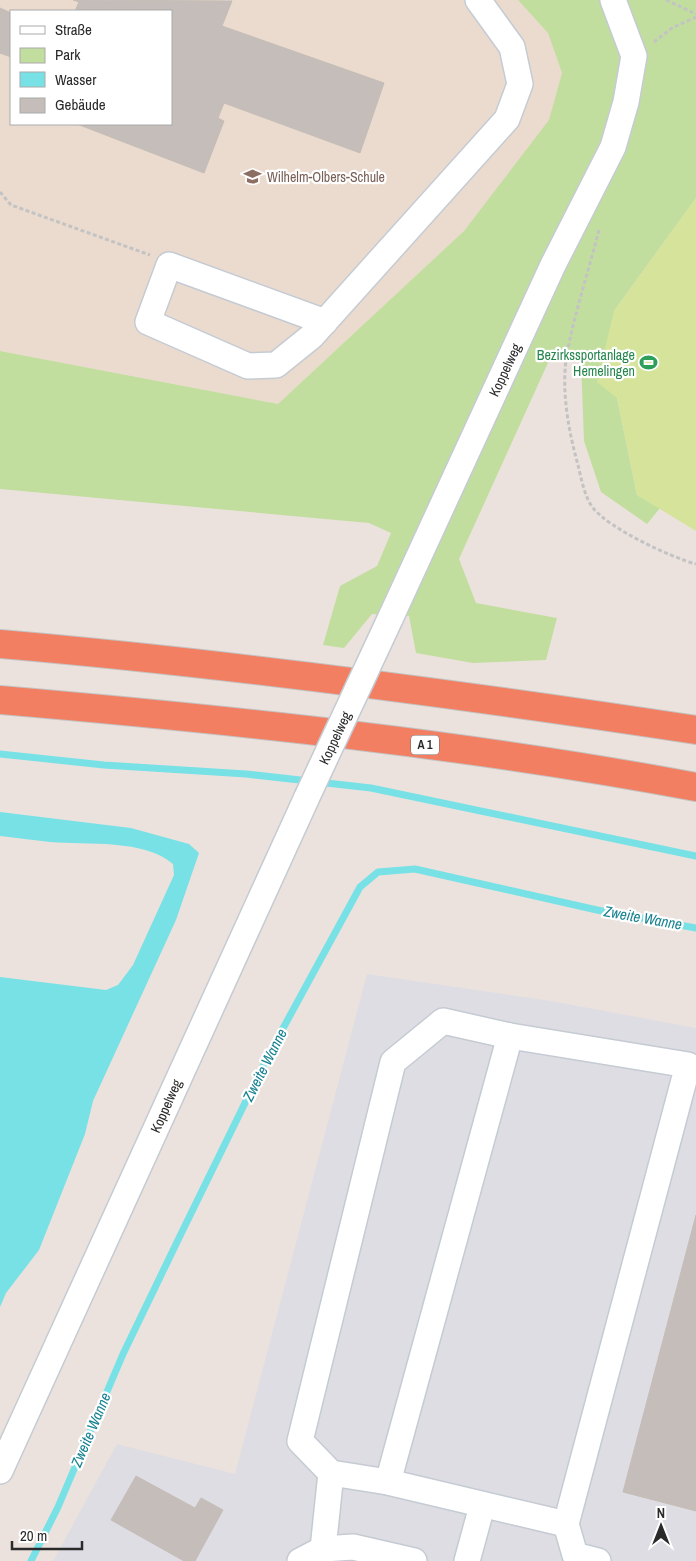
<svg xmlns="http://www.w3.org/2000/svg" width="696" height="1561" viewBox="0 0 696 1561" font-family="'Archivo Narrow',sans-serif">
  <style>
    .industrial { fill: #dedde4 }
    .education { fill: #ebdbce; fill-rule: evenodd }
    .green { fill: #c2de9e }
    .pitch { fill: #d5e49a }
    .water { fill: #78e1e6 }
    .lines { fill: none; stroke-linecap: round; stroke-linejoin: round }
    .stream { stroke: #78e1e6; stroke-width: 7 }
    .building { fill: #c4bdb9; stroke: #c6bdb7 }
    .minor-casing { stroke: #c5cbd3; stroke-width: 28 }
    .highway-casing { stroke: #c3c3c3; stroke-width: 30 }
    .path { stroke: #c3c3c3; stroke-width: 3; stroke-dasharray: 4 2.5; stroke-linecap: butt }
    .minor { stroke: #fff; stroke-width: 25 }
    .highway { stroke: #f27f61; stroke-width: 28 }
    .minor-bridge-casing { stroke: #c5cbd3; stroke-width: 28; stroke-linecap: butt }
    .minor-bridge { stroke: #fff; stroke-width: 25 }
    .labels { text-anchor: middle; stroke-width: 4.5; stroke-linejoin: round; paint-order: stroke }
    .shield { fill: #fff; stroke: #6a6a6a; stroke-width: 1 }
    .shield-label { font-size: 12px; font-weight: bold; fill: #2a2a2a }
    .education-label { font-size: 14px; fill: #785e54; stroke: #fff; text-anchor: start }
    .leisure-label { font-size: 14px; fill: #27864d; stroke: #fff; text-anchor: end }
    .street-label { font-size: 14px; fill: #2a2a2a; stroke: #fff }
    .water-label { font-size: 15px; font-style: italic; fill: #178291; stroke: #fff }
  </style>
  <rect width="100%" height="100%" fill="#ebe2dd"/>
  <!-- industrial -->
  <path class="industrial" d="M367,974L551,1001L696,1028V1561H53L117,1444L235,1474Z"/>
  <!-- education -->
  <path class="education" d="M0,0H518L548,33L562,73L550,120L464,231L278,404L0,351ZM11,11H171V124H11Z"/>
  <!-- green -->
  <path class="green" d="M518,0H696V198L614,311L617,398L637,495L660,508L647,524L601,492L584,441L581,361L552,354L459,559L476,603L557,618L546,660L473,663L416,653L409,616L372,614L344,648L323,645L340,586L377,566L391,533L369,523L0,489V351L278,404L464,231L549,120L562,73L548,33Z"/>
  <!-- pitch -->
  <path class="pitch" d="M696,198V531L637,495L617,398L597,382L614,311Z"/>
  <!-- water -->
  <path class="water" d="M0,812L131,828L189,844L199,853L176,920L93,1101L85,1134L39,1250L6,1293L0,1307V977L106,990L118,985L133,965L174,875L173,864C145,839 86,845 50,842C33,840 17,838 0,836Z"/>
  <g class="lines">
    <!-- stream -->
    <g class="stream">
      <path d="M0,754L104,765L246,774L371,788L696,856"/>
      <path d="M31,1561L58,1507L123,1354L178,1240L269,1054L360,887L378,872L415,869L597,910L696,928"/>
    </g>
  </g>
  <!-- building -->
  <g class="building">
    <path d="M73,0L232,1L222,26L384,83L360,153L224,103L218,118L224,121L204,173L77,124H171V11H75L79,2Z"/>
    <path d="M0,8L11,13V57L0,53Z"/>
    <path d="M696,1215V1511L623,1492Z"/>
    <path d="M136,1476L195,1508L201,1498L223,1510L195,1561H184L111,1520Z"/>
  </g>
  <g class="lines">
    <defs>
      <g id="minor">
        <path d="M325,322L169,265L148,322L248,366L276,365L312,336L507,119L520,84L512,47L478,0"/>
        <path d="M390,619L553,265L613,147L626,102L634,56L613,0"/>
        <path d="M0,1471L307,797"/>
        <path d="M388,1482L510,1036"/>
        <path d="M566,1524L388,1482L331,1473L300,1441L393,1062L443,1021L510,1036L688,1065L566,1524L575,1555L598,1561"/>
        <path d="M323,1549L331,1473"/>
        <path d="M300,1561L323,1549L353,1547L414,1561"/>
        <path d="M467,1561L482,1506"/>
      </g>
      <g id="highway">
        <path d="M0,644C233,664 465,695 696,730"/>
        <path d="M0,700C233,720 467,744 696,787"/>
      </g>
    </defs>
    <!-- minor casing -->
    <use href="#minor" class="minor-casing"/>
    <!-- highway casing -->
    <use href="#highway" class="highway-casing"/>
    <!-- path -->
    <g class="path">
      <path d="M666,0L696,14"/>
      <path d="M654,42L672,28L696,17"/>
      <path d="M0,192L11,205L150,255"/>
      <path d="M599,230C589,269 576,309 568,348C560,386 568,429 578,465C581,478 585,498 593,508C610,529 670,557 696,564"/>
    </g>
    <!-- minor -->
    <use href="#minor" class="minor"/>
    <!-- highway -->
    <use href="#highway" class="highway"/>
    <defs>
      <path id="minor-bridge" d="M307,797L390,619"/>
    </defs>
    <!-- minor-bridge casing -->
    <use href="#minor-bridge" class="minor-bridge-casing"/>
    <!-- minor-bridge -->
    <use href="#minor-bridge" class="minor-bridge"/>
  </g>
  <!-- icons -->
  <defs>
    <symbol id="school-bare" viewBox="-9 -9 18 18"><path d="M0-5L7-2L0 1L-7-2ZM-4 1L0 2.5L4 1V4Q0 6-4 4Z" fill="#8d6e63" stroke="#fff" stroke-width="2.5" paint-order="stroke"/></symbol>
    <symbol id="stadium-bare" viewBox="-9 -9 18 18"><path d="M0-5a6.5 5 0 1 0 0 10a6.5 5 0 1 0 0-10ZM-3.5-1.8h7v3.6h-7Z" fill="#2e9e5b" stroke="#fff" stroke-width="2.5" paint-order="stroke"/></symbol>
  </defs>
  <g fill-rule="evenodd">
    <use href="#school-bare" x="240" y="164" width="25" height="25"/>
    <use href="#stadium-bare" x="636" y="350" width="25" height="25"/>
  </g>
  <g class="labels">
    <!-- shield labels -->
    <rect class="shield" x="411" y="735.5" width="28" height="19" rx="4"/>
    <g class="shield-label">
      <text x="425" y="749">A 1</text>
    </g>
    <!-- education labels -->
    <g class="education-label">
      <text x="267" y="182">Wilhelm-Olbers-Schule</text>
    </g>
    <!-- leisure labels -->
    <g class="leisure-label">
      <text x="635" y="360">Bezirkssportanlage<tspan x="635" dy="16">Hemelingen</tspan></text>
    </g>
    <!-- street labels -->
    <g class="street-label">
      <text transform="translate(505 370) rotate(-65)" y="5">Koppelweg</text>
      <text transform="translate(335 738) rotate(-65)" y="5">Koppelweg</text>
      <text transform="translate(166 1106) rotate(-66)" y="5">Koppelweg</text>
    </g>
    <!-- water labels -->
    <g class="water-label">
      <text transform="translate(643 918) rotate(10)" y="5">Zweite Wanne</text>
      <text transform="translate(265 1065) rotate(-63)" y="5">Zweite Wanne</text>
      <text transform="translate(91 1430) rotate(-67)" y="5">Zweite Wanne</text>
    </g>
  </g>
  <!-- legend -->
  <rect x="10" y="10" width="162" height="115" fill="#ffffff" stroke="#aaaaaa"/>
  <rect x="20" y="26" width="25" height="8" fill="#ffffff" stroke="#aaaaaa"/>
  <text x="55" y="35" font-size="15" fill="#2a2a2a">Straße</text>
  <rect x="20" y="48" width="25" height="15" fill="#c2de9e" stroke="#aaaaaa"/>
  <text x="55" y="60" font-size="15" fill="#2a2a2a">Park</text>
  <rect x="20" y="72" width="25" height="15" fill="#78e1e6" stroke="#aaaaaa"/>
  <text x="55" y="85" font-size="15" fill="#2a2a2a">Wasser</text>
  <rect x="20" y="98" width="25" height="15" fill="#c4bdb9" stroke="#aaaaaa"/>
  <text x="55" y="110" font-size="15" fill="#2a2a2a">Gebäude</text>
  <!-- north arrow -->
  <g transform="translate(661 1526)" stroke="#ffffff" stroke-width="4" paint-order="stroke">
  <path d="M0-4L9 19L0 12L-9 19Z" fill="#2a2a2a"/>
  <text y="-8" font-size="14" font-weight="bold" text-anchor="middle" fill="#2a2a2a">N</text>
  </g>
  <!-- scale -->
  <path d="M12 1541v8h70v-8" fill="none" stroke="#2a2a2a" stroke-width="2.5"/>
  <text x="20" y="1541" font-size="15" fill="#2a2a2a" stroke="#ffffff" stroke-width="4" paint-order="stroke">20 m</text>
</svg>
